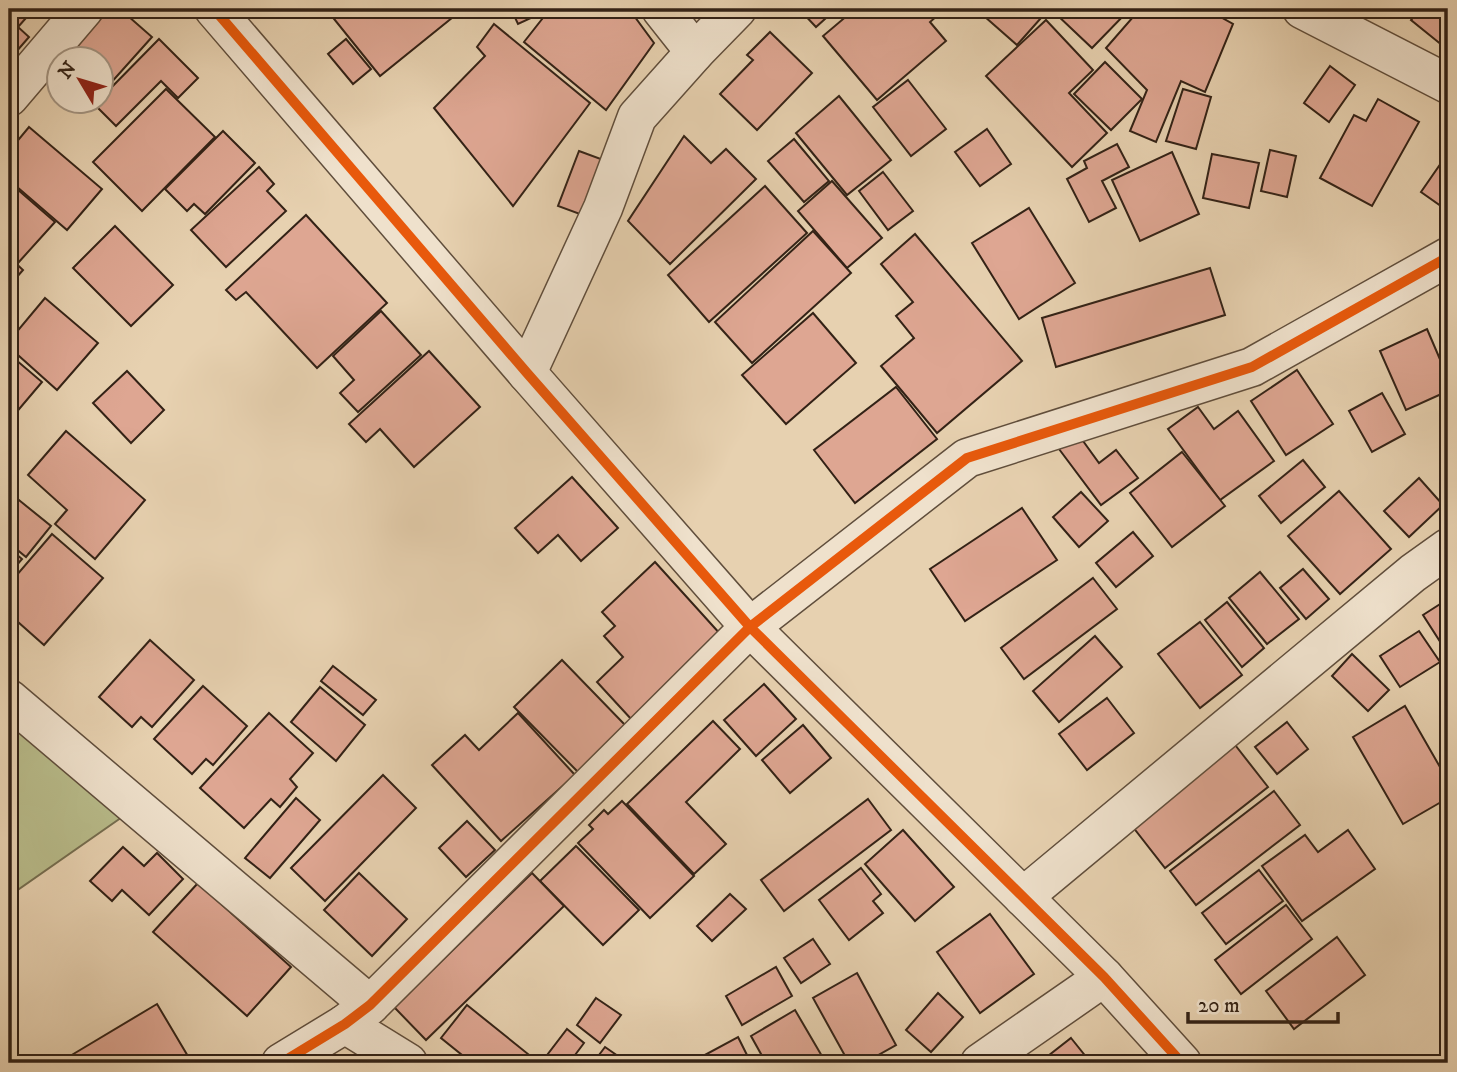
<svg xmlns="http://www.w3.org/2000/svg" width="1457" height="1072" viewBox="0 0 1457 1072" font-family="'IM FELL DW Pica',serif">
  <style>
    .pitch { fill: #b8bb8a; stroke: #766e50; stroke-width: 2 }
    .building { fill: #dea692; stroke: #332216; stroke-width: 2 }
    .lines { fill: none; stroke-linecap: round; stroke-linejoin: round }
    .minor-casing { stroke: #604e3c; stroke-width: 41 }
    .minor { stroke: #efe1cc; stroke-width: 38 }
    .cycleway-casing { stroke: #efe1cc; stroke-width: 15 }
    .cycleway { stroke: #e8590c; stroke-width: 10 }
  </style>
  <rect width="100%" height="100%" fill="#e7d1b0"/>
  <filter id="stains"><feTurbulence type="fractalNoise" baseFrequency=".00286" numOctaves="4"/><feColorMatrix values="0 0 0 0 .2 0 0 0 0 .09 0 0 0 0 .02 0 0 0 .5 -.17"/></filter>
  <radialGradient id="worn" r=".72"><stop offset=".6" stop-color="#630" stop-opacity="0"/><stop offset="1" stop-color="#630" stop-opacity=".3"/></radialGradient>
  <!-- pitch -->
  <path class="pitch" d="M9,722L125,815L9,896Z"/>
  <!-- building -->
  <g class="building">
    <path d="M9,9H34L18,27L29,37L9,60Z"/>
    <path d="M109,9H120L152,37L109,85L102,78V60H81L68,48L85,36Z"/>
    <path d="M326,9H463L380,76Z"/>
    <path d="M511,9H545L546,11L518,24Z"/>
    <path d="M550,9H629L654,43L606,110L524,42Z"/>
    <path d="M799,9H836L816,27Z"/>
    <path d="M855,9H945L930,22L946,41L877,100L823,36Z"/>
    <path d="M976,9H1049L1017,45Z"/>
    <path d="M1061,9H1130L1092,48L1056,14Z"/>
    <path d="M1140,9H1206L1233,24L1205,92L1181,81L1156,142L1130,131L1147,90L1106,48Z"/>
    <path d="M1420,9H1448V50L1411,20Z"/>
    <path d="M1046,20L1093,70L1069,93L1107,133L1072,167L986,76Z"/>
    <path d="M494,24L590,103L513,206L434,108L485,56L477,47Z"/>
    <path d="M770,32L812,73L757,130L720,94L753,60L747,55Z"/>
    <path d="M159,39L198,78L178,98L161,81L116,126L94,104L102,102V97Z"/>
    <path d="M346,39L371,69L353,84L328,54Z"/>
    <path d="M1105,62L1142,99L1111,130L1074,94Z"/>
    <path d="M1330,66L1355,85L1329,122L1304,103Z"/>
    <path d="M60,77V92L52,86Z"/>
    <path d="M908,80L946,129L911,156L873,107Z"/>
    <path d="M166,89L215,137L142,211L93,162Z"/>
    <path d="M1183,89L1211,97L1196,149L1166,141Z"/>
    <path d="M839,96L891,160L847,195L796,133Z"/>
    <path d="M1378,99L1419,122L1372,206L1320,178L1354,115L1366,121Z"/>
    <path d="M70,102H92L82,112Z"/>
    <path d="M29,127L102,189L67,230L9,180V151Z"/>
    <path d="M987,129L1011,164L980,186L955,152Z"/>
    <path d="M223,131L255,163L205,214L194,204L187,211L165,189Z"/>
    <path d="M684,136L711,163L726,149L756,179L670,264L628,221Z"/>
    <path d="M794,139L829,181L804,202L768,161Z"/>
    <path d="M1117,144L1129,167L1102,181L1116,208L1089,222L1067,179L1087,168L1084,161Z"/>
    <path d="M1270,150L1296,156L1287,197L1261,191Z"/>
    <path d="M579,151L609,162L588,217L558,206Z"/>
    <path d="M1172,152L1199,214L1140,241L1112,180Z"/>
    <path d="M1448,153V211L1421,192Z"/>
    <path d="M1212,154L1259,163L1249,208L1203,198Z"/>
    <path d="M259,167L274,184L267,191L286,211L226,267L191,230Z"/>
    <path d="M883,172L913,211L888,230L859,191Z"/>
    <path d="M832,181L882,238L847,268L798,211Z"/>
    <path d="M9,182L55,222L18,263L9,255Z"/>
    <path d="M765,186L807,233L709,322L668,275Z"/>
    <path d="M1029,208L1075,283L1019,319L972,243Z"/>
    <path d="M306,215L387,303L317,368L246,292L236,300L226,290Z"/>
    <path d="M115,226L173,285L131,326L73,268Z"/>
    <path d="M813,231L851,273L752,363L715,322Z"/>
    <path d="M915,234L1022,361L937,433L881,366L914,338L896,316L913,302L881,264Z"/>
    <path d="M9,257L23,270L9,286Z"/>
    <path d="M1210,268L1225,315L1056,367L1042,318Z"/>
    <path d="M45,298L98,343L57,390L9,347V341Z"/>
    <path d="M381,311L421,355L358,412L340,393L354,380L333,356Z"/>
    <path d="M813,313L856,363L786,424L742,375Z"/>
    <path d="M1427,329L1448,378V391L1406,410L1380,351Z"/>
    <path d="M429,351L480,407L414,467L380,429L366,442L349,424Z"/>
    <path d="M9,354L42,382L9,421Z"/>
    <path d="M1297,370L1333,424L1286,455L1251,401Z"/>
    <path d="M127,371L164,410L131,443L93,403Z"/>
    <path d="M896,387L937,439L855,503L814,450Z"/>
    <path d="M1382,393L1405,434L1372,452L1349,411Z"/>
    <path d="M1198,407L1214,429L1238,411L1274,461L1220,500L1168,429Z"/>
    <path d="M66,431L145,500L95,559L55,524L67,510L28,475Z"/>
    <path d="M1078,434L1099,463L1116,450L1138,478L1101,505L1059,449Z"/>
    <path d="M1182,452L1225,506L1172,547L1130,493Z"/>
    <path d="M1303,460L1325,487L1281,523L1259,496Z"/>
    <path d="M572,477L618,528L581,561L558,535L538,553L515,528Z"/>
    <path d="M1419,478L1443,505L1409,537L1384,511Z"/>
    <path d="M1339,491L1391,549L1340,594L1288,536Z"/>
    <path d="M9,492L51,526L26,557L9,543Z"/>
    <path d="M1081,492L1108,521L1079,547L1053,517Z"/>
    <path d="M1022,508L1057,560L965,621L930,569Z"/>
    <path d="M1133,532L1153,556L1116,587L1096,563Z"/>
    <path d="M52,534L103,578L44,645L9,614V584Z"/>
    <path d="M9,548L22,559L9,574Z"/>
    <path d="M655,562L722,636L632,720L597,682L623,657L604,636L615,626L602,612Z"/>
    <path d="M1303,569L1329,599L1306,619L1280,588Z"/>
    <path d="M1260,572L1299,619L1267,644L1229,598Z"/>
    <path d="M1093,578L1117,609L1024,679L1001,648Z"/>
    <path d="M1448,599V654L1423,615Z"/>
    <path d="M1227,602L1264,648L1242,667L1205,620Z"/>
    <path d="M1200,622L1242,675L1200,708L1158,654Z"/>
    <path d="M1419,631L1440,662L1400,687L1380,656Z"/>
    <path d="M1095,636L1122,667L1059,722L1033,691Z"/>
    <path d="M150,640L194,680L152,727L141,717L132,727L99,697Z"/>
    <path d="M1352,654L1389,690L1368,711L1332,676Z"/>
    <path d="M562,660L627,727L579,773L514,707Z"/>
    <path d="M333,666L376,700L363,715L321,681Z"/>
    <path d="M764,684L796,719L756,756L724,720Z"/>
    <path d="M203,686L247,726L213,765L206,759L192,774L154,739Z"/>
    <path d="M320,687L365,725L336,761L291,722Z"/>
    <path d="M1107,698L1134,733L1087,770L1059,734Z"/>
    <path d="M1405,706L1448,781V798L1403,824L1353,737Z"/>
    <path d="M269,713L313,753L290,779L297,787L280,807L271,799L244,828L200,788Z"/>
    <path d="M518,713L575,775L501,841L432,765L465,735L479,750Z"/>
    <path d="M713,721L740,749L686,802L726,844L694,874L627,804Z"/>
    <path d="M1287,722L1308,749L1277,774L1255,747Z"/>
    <path d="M803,725L831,758L790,793L762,760Z"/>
    <path d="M1232,741L1268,787L1165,868L1129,822Z"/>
    <path d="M383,775L416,808L325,901L291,868Z"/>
    <path d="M1274,791L1300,825L1196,905L1170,871Z"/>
    <path d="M296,798L320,820L270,878L245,858Z"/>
    <path d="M868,799L891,830L784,911L761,880Z"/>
    <path d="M622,801L694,876L650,918L578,843L593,829L589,825L604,810L608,814Z"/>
    <path d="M467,821L495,850L466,877L439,848Z"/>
    <path d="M903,830L954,887L915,921L865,864Z"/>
    <path d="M1348,830L1375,869L1302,921L1262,866L1305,835L1318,852Z"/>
    <path d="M576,846L639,910L603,945L540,881Z"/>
    <path d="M123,847L144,866L157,853L183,879L149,915L122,890L112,901L90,881Z"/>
    <path d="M861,868L881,894L873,901L883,913L849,940L819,900Z"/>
    <path d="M1259,870L1283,901L1226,944L1202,913Z"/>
    <path d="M359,873L407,919L372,956L324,910Z"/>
    <path d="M532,873L564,906L426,1040L394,1007Z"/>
    <path d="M198,883L291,967L247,1016L153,932Z"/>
    <path d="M730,894L746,909L712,941L697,926Z"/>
    <path d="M1286,905L1312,939L1241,994L1215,960Z"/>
    <path d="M990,914L1034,974L980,1013L937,952Z"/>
    <path d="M1337,937L1365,975L1294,1029L1266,991Z"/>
    <path d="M813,939L830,964L801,983L784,958Z"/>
    <path d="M776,967L792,996L742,1025L726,996Z"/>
    <path d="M857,973L896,1045L864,1063H849L813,998Z"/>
    <path d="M938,993L963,1017L931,1052L906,1030Z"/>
    <path d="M596,998L621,1015L600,1043L577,1025Z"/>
    <path d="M157,1004L192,1063H74L70,1056Z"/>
    <path d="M467,1005L528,1054L520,1063H472L441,1038Z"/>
    <path d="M795,1010L826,1063H766L751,1036Z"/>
    <path d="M567,1029L584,1043L569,1063H541Z"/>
    <path d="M738,1037L751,1063H690Z"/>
    <path d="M1071,1038L1091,1063H1039Z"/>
    <path d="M605,1047L628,1063H593Z"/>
  </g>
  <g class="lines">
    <defs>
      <g id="minor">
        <path d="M214,9L527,373L750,627L1104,977L1182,1063"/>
        <path d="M661,9L695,52"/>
        <path d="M1302,9L1448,84"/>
        <path d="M9,97L84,9"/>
        <path d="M527,373L603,208L637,117L695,52L737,9"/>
        <path d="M9,699L370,1005"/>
        <path d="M1023,897L1413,573L1448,548"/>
        <path d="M345,1024L408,1063"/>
        <path d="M281,1063L345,1024L370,1005L750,627L967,458L1252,367L1448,257"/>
        <path d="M980,1063L1104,977"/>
      </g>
    </defs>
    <!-- minor casing -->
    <use href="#minor" class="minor-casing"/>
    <!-- minor -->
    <use href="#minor" class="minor"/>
    <defs>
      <g id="cycleway">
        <path d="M214,9L527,373L750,627L1104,977L1182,1063"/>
        <path d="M281,1063L345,1024L370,1005L750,627L967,458L1252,367L1448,257"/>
      </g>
    </defs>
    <!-- cycleway casing -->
    <use href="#cycleway" class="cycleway-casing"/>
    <!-- cycleway -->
    <use href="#cycleway" class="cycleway"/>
  </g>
  <!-- margin -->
  <rect width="1457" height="1072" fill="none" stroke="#e7d1b0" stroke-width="35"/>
  <rect x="10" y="10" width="1436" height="1051" fill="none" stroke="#332216" stroke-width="3.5"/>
  <rect x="18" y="18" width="1422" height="1037" fill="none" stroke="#332216" stroke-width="2"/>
  <!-- north arrow -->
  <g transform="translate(80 80) rotate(308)"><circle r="33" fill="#efe1cc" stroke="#a49583" stroke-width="2"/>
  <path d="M0-5L12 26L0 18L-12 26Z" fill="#8f2418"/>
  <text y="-10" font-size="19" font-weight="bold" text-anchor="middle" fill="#332216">N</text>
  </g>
  <!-- scale -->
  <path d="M1188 1012v10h150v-10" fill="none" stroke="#332216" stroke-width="3.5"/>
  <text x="1198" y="1012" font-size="21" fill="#332216" stroke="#efe1cc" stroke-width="5" paint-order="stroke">20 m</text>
  <rect width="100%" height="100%" filter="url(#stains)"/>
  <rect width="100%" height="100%" fill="url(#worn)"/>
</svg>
